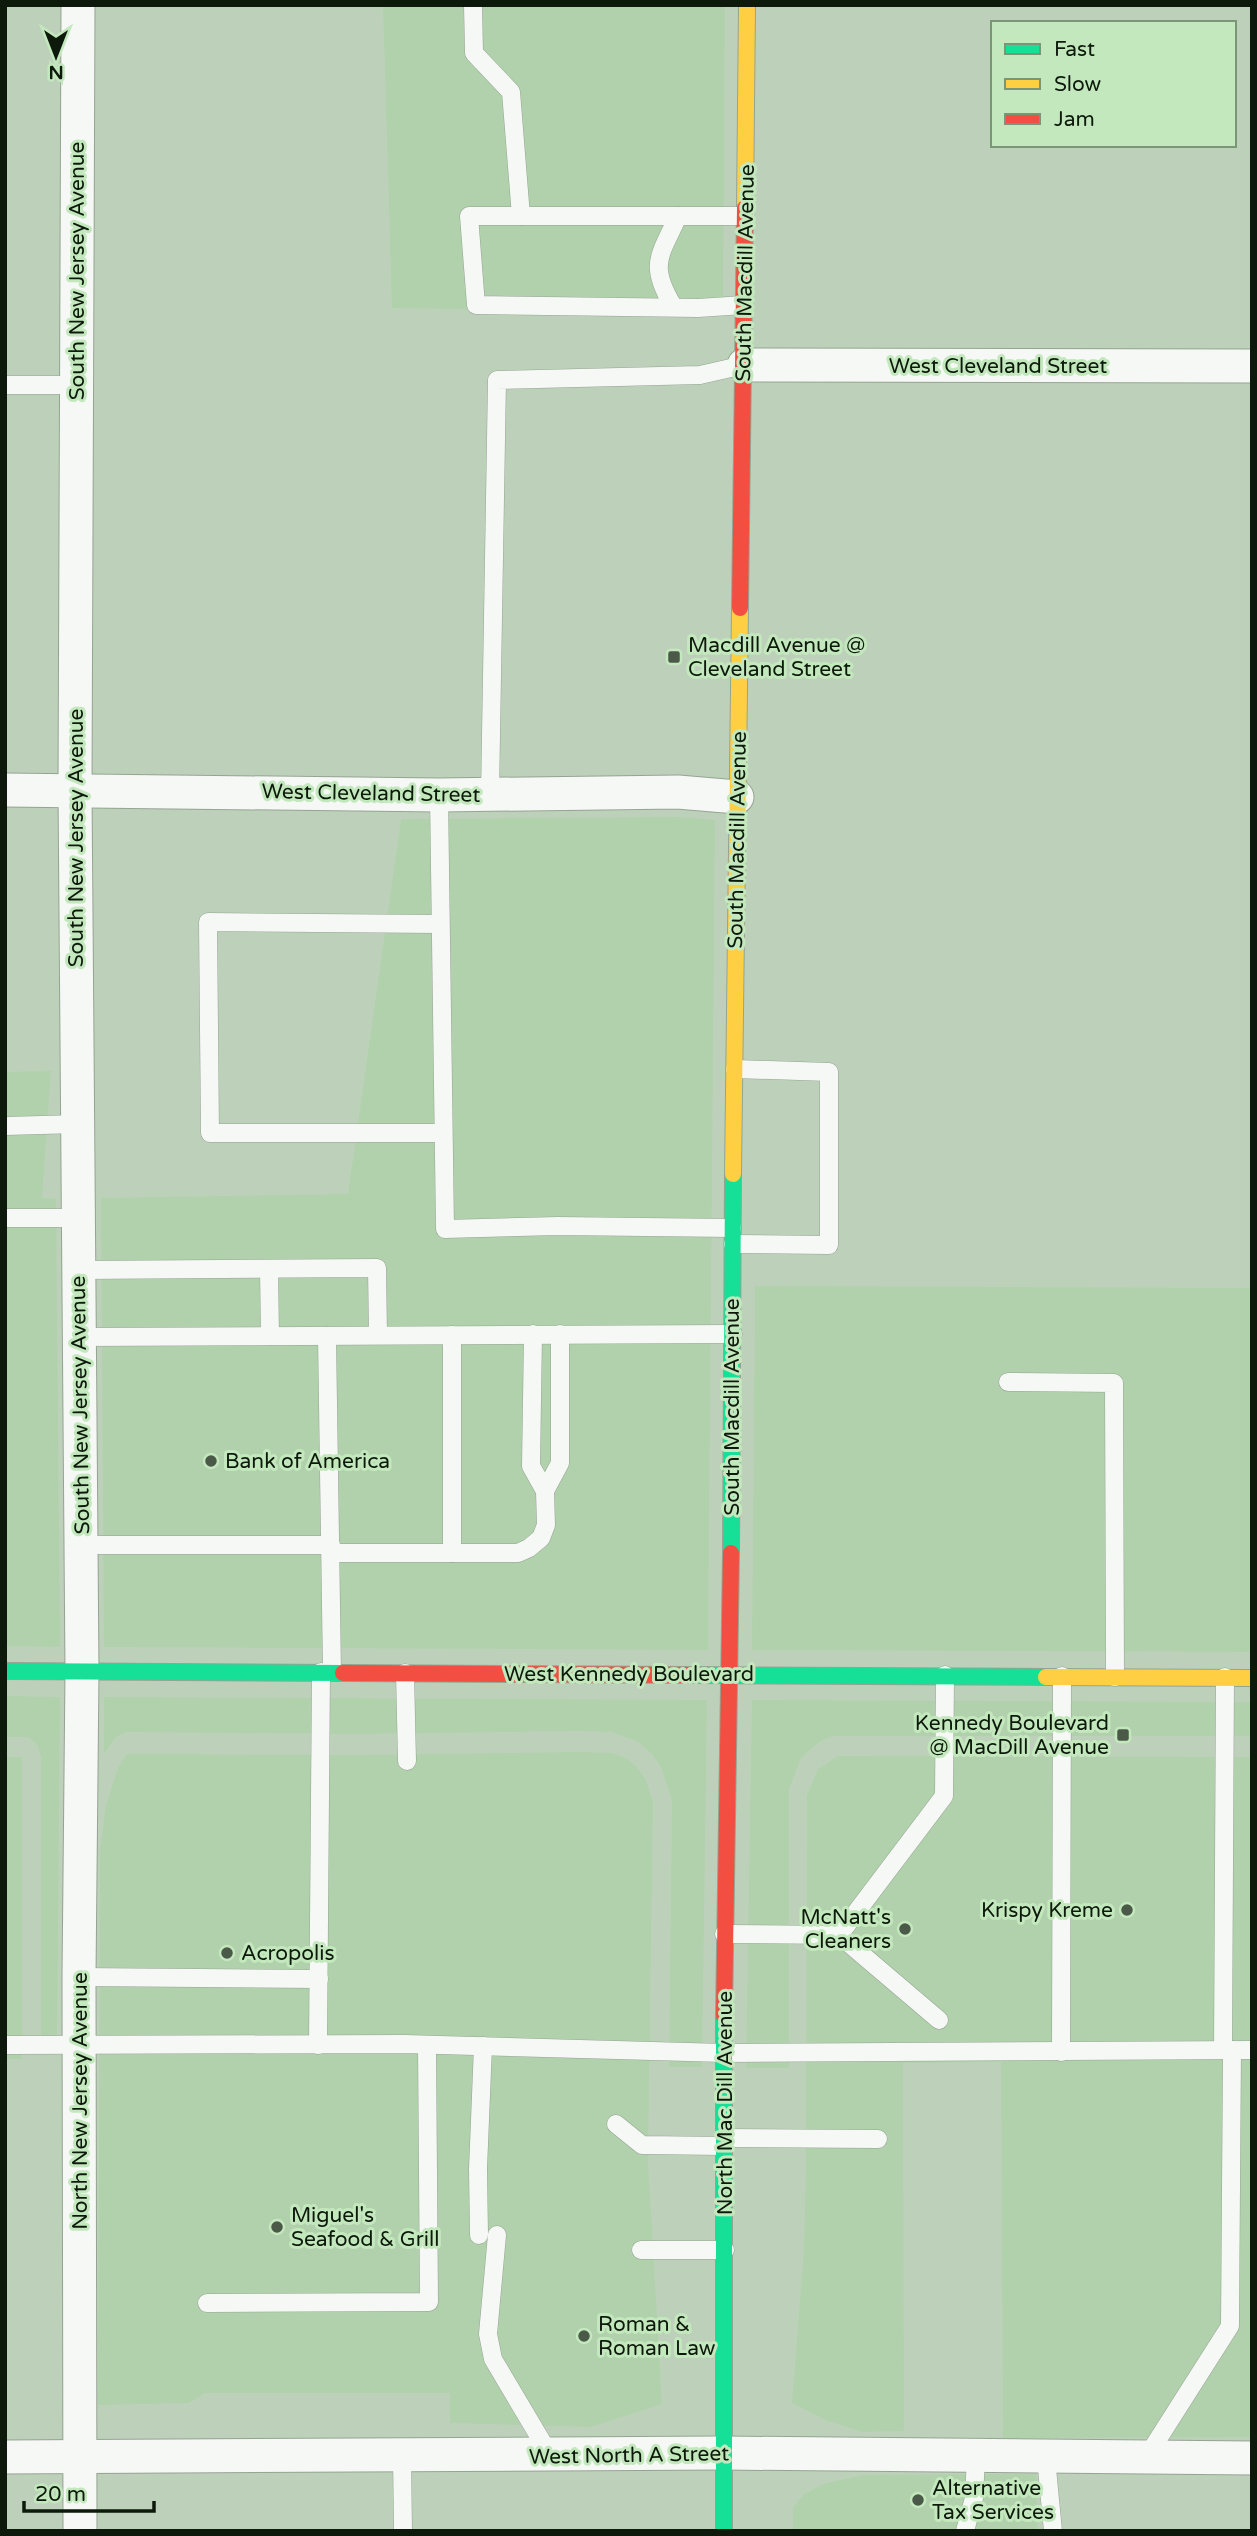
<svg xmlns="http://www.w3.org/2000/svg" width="1257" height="2536" viewBox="0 0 1257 2536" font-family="'Varela Round',sans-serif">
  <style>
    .built { fill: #b1d1ac }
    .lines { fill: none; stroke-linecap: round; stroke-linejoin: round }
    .lane-casing { stroke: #95a492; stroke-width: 19 }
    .street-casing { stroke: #95a492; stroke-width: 35 }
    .fast-casing { stroke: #95a492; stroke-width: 18 }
    .slow-casing { stroke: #95a492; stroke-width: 18 }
    .jam-casing { stroke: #95a492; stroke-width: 18 }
    .lane { stroke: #f5f8f5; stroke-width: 18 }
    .street { stroke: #f5f8f5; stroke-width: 33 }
    .fast { stroke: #16e098; stroke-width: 16 }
    .slow { stroke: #ffcf43; stroke-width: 16 }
    .jam { stroke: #f24e42; stroke-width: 16 }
    .poi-dot { fill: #4b5a48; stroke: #c4e8bd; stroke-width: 2.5 }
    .labels { text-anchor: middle; stroke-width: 6; stroke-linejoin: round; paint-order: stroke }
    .street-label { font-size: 21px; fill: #0d1a0b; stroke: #c4e8bd }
    .poi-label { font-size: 21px; fill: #0d1a0b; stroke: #c4e8bd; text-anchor: start }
  </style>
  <rect width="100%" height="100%" fill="#bdd1ba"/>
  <!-- built -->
  <g class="built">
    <path d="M383,5H725L723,313L392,308Z"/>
    <path d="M677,817L715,820L708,1650L104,1647L101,1198L348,1194L401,819Z"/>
    <path d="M51,1071L42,1198L56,1199L60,1647L5,1646V1072Z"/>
    <path d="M755,1286L1252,1288V1652L752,1650Z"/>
    <path d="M5,1696L60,1697L57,2040L41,2037V1757L37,1744L28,1737H5Z"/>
    <path d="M104,1697L707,1700L702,2067H669L672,1801L661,1767L652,1754L638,1742L612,1732L577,1731L356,1734L127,1732L116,1737L104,1753Z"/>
    <path d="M752,1700L1252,1702V1736H832L819,1742L801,1758L789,1789V2068H746Z"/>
    <path d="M577,1752L612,1753L627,1759L637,1767L646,1780L653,1802L648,2162L662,2404L591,2427L450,2423V2393H205L189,2403L98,2405L100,1851L106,1805L118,1768L127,1754L356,1755Z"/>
    <path d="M838,1756L1252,1757V2437L1003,2438L1001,2062L903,2063L904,2431L862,2432L825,2420L792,2403L804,2249L806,2162L807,1795L818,1769Z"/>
    <rect x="5" y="1757" width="17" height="302"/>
    <path d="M1036,2474L1037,2531H793V2507L804,2494L823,2484L862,2475Z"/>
  </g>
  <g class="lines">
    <defs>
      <g id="lane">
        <path d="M473,5L474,53L511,92L521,216"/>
        <path d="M744,305L698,308L476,305L469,216H745"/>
        <path d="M673,306C648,264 660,256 678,216"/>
        <path d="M5,385H77"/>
        <path d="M439,795L445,1229L558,1226L732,1228"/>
        <path d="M490,795L497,380L700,375L744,365"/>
        <path d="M439,924L208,922L210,1133H443"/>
        <path d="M5,1126L78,1124"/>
        <path d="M5,1218H79"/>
        <path d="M733,1244L829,1245V1072L735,1069"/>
        <path d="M269,1269L270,1336"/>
        <path d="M79,1270L377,1268L378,1335"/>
        <path d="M327,1336L332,1672"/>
        <path d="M80,1337L733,1334"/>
        <path d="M1008,1382L1114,1383L1115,1677"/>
        <path d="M545,1491L560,1463V1334"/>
        <path d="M82,1545H331"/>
        <path d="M331,1553H518L529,1548L541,1538L546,1525L545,1491L531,1466L533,1334"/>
        <path d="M452,1553V1335"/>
        <path d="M405,1673L407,1761"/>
        <path d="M724,1934L839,1935L939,2020"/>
        <path d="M839,1935L944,1796L945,1675"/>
        <path d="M79,1977L319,1979"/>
        <path d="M5,2045L405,2044L724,2053L1252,2050"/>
        <path d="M318,2045L321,1672"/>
        <path d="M1223,2050L1225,1677"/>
        <path d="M1061,2052L1062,1676"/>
        <path d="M616,2124L642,2145L724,2146"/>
        <path d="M724,2138L878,2139"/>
        <path d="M479,2235L478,2169L483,2046"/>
        <path d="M497,2235L488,2334L493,2359L550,2455"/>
        <path d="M641,2250H725"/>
        <path d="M207,2303L429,2302L427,2045"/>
        <path d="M402,2456L403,2531"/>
        <path d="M1046,2458L1053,2531"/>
        <path d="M1146,2458L1230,2326L1232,2050"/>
        <path d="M965,2531L974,2498L976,2457"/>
      </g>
      <g id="street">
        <path d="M78,5L75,790L82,1672L79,1977L80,2531"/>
        <path d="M744,365L1252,366"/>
        <path d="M5,790L439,795L678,792L737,797"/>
        <path d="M5,2457L724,2453L1252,2458"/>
      </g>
      <g id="fast">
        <path d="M731,1553L733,1174"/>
        <path d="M5,1671L343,1673"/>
        <path d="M693,1675L1046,1677"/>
        <path d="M724,2016V2531"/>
      </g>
      <g id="slow">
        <path d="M745,208L747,5"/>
        <path d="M733,1174L740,608"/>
        <path d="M1046,1677L1252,1678"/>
      </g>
      <g id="jam">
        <path d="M740,608L745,208"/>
        <path d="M343,1673L693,1675"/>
        <path d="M724,2016L731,1553"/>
      </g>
    </defs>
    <!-- lane casing -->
    <use href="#lane" class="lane-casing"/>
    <!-- street casing -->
    <use href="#street" class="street-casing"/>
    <!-- fast casing -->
    <use href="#fast" class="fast-casing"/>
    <!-- slow casing -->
    <use href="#slow" class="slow-casing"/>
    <!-- jam casing -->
    <use href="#jam" class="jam-casing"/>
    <!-- lane -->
    <use href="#lane" class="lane"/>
    <!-- street -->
    <use href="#street" class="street"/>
    <!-- fast -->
    <use href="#fast" class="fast"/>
    <!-- slow -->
    <use href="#slow" class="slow"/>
    <!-- jam -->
    <use href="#jam" class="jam"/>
  </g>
  <!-- markers -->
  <g class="poi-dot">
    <rect x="667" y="650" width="14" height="14" rx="3.5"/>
    <circle cx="211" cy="1461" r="7"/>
    <rect x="1116" y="1728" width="14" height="14" rx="3.5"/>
    <circle cx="1127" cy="1910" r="7"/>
    <circle cx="905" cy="1929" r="7"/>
    <circle cx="227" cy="1953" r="7"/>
    <circle cx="277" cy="2227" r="7"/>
    <circle cx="584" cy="2336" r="7"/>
    <circle cx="918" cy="2500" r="7"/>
  </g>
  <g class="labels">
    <!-- street labels -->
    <g class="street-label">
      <text transform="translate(77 271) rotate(-90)" y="7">South New Jersey Avenue</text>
      <text transform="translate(745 273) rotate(-89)" y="7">South Macdill Avenue</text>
      <text x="998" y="373">West Cleveland Street</text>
      <text transform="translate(371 793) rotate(1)" y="7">West Cleveland Street</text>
      <text transform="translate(76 838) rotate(-90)" y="7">South New Jersey Avenue</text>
      <text transform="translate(737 840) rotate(-89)" y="7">South Macdill Avenue</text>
      <text transform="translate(80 1405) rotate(-91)" y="7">South New Jersey Avenue</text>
      <text transform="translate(732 1407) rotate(-90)" y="7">South Macdill Avenue</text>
      <text x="629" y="1681">West Kennedy Boulevard</text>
      <text transform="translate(80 2101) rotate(-90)" y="7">North New Jersey Avenue</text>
      <text transform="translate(725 2103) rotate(-90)" y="7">North Mac Dill Avenue</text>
      <text transform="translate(629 2455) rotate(-1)" y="7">West North A Street</text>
    </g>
    <!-- poi labels -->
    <g class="poi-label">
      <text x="688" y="652">Macdill Avenue @<tspan x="688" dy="24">Cleveland Street</tspan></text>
      <text x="225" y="1468">Bank of America</text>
      <text x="1109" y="1730" text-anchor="end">Kennedy Boulevard<tspan x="1109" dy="24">@ MacDill Avenue</tspan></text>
      <text x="1113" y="1917" text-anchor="end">Krispy Kreme</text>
      <text x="891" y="1924" text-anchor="end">McNatt's<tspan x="891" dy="24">Cleaners</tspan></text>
      <text x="241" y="1960">Acropolis</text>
      <text x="291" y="2222">Miguel's<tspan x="291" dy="24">Seafood &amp; Grill</tspan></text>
      <text x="598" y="2331">Roman &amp;<tspan x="598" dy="24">Roman Law</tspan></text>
      <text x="932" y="2495">Alternative<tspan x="932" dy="24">Tax Services</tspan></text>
    </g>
  </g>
  <!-- border -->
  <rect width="1257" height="2536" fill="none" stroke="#0d1a0b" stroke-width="14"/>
  <!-- legend -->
  <rect x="991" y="21" width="245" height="126" fill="#c4e8bd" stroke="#7b9676" stroke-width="2"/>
  <rect x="1005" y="44" width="35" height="10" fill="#16e098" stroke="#7b9676" stroke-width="2"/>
  <text x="1054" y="56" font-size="21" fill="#0d1a0b">Fast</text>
  <rect x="1005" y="79" width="35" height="10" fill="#ffcf43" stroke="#7b9676" stroke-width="2"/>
  <text x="1054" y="91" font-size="21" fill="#0d1a0b">Slow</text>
  <rect x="1005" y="114" width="35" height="10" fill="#f24e42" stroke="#7b9676" stroke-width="2"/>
  <text x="1054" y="126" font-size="21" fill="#0d1a0b">Jam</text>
  <!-- north arrow -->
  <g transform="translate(56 56) rotate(180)" stroke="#c4e8bd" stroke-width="5" paint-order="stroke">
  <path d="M0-5L12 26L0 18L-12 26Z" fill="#0d1a0b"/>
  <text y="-10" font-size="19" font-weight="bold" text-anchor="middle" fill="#0d1a0b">N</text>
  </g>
  <!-- scale -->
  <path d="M24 2501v10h130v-10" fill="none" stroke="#0d1a0b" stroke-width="3.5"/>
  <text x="35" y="2501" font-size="21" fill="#0d1a0b" stroke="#c4e8bd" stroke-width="5" paint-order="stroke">20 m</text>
</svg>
